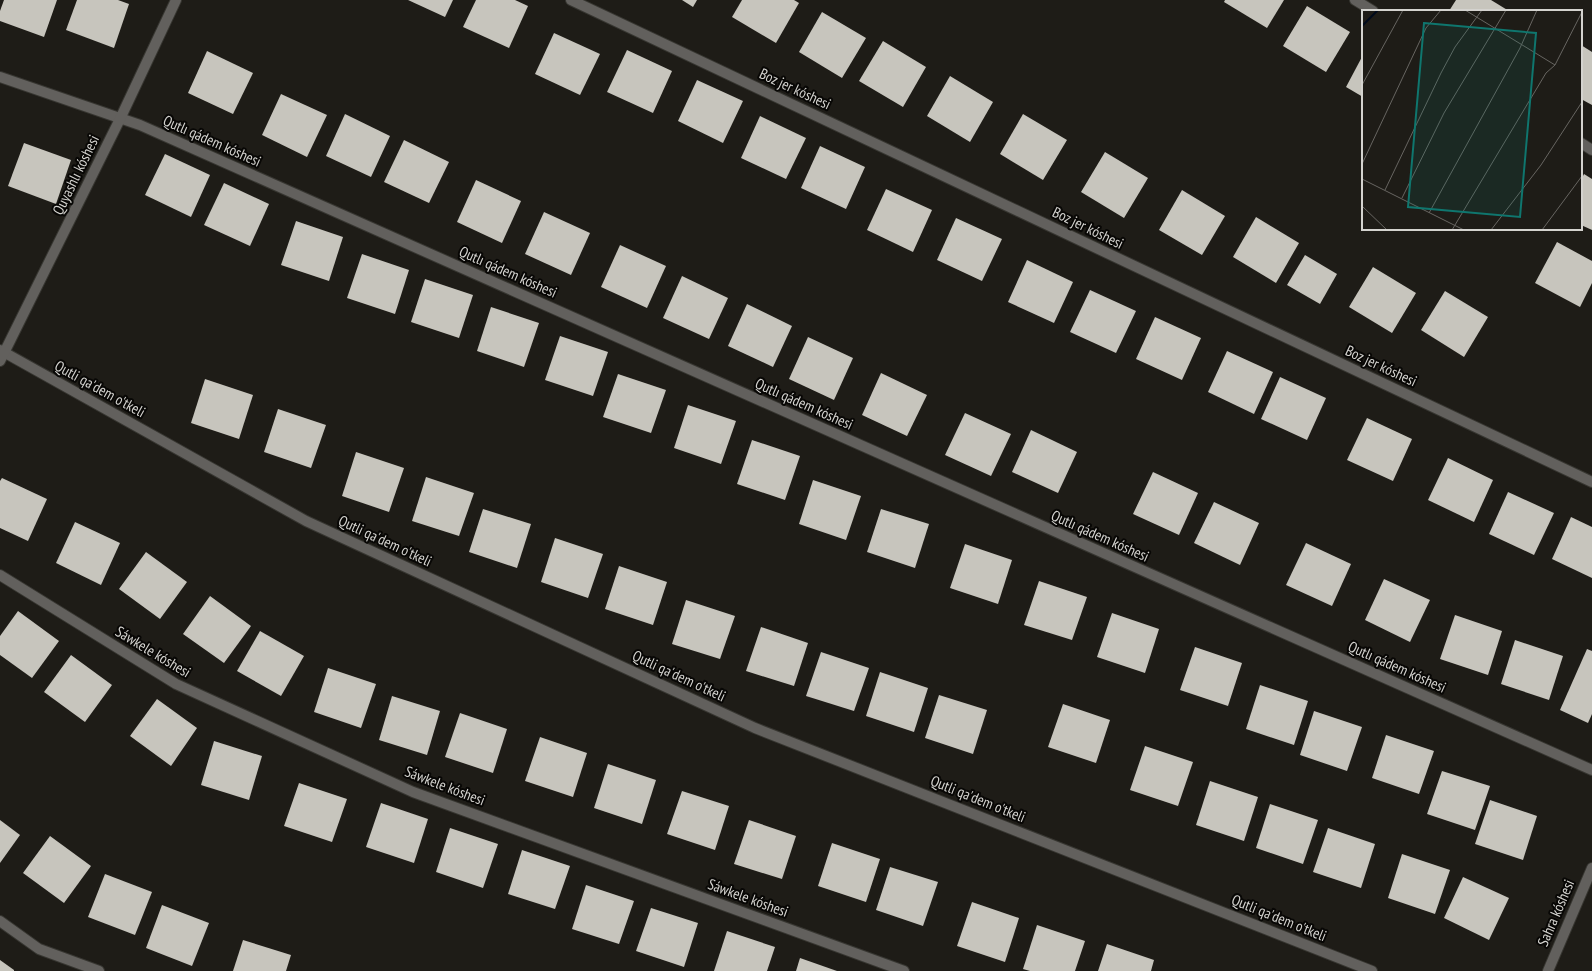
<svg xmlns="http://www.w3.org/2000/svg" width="1592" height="971" viewBox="0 0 1592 971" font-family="'PT Sans Narrow',sans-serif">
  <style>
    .building { fill: #c7c5bd }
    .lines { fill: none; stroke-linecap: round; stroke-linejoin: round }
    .minor-casing { stroke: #373631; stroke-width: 12 }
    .minor { stroke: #62605d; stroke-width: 10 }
    .labels { text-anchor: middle; stroke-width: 4; stroke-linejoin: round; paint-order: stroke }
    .street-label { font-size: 15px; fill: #d4d3cf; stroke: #080705 }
    .inset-river { fill: none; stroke: #000a1c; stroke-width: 2 }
    .inset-road { fill: none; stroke: #676561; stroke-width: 1 }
    .view { fill: #0f766e; fill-opacity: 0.15; stroke: #0f766e; stroke-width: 2 }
    .inset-edge { fill: none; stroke: #d4d3cf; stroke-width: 2 }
  </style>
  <rect width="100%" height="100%" fill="#1e1c17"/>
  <!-- building -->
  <g class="building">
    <path d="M4,0H57L44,37L0,21V11Z"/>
    <path d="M77,0H118L129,4L114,48L66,30Z"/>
    <path d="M408,0H453L445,17Z"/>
    <path d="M476,0H515L528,6L509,48L463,27Z"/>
    <path d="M682,0H697L693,7Z"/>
    <path d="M742,0H794L799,3L776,43L732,17Z"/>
    <path d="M1225,0H1284L1267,28L1224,2Z"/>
    <path d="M1456,0H1491L1509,11H1449Z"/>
    <path d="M1307,6L1350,32L1326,72L1283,46Z"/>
    <path d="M822,12L866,38L842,78L799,52Z"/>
    <path d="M554,33L600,54L580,95L535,74Z"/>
    <path d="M883,41L926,67L903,107L859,81Z"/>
    <path d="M1581,45L1592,52V105L1581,99Z"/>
    <path d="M627,50L672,71L653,113L607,92Z"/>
    <path d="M207,51L253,73L233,114L188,93Z"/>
    <path d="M1363,55V97L1346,87Z"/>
    <path d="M950,76L993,102L970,142L927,116Z"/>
    <path d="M697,80L743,101L723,143L678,121Z"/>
    <path d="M281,94L327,115L307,157L262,135Z"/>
    <path d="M345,114L390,136L371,177L326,156Z"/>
    <path d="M1023,114L1067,140L1043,180L1000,154Z"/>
    <path d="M760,116L806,138L786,179L741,158Z"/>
    <path d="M404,140L449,162L429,203L384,182Z"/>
    <path d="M24,143L71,160L56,204L8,186Z"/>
    <path d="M820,146L865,167L846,209L801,188Z"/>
    <path d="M1105,152L1148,178L1124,218L1081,192Z"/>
    <path d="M165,154L210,175L191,217L145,195Z"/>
    <path d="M1584,174L1592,179V230L1581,225V180Z"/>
    <path d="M476,180L521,201L502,243L457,222Z"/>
    <path d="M224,183L269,204L250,246L204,225Z"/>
    <path d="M886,189L932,210L913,252L867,230Z"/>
    <path d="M1182,190L1225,216L1202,255L1159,230Z"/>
    <path d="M544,212L590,233L571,275L525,254Z"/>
    <path d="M1256,217L1299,243L1276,283L1233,257Z"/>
    <path d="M956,218L1002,239L982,281L937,260Z"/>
    <path d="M296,221L343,237L329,281L281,265Z"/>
    <path d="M1557,242L1592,261V283L1580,307L1535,283Z"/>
    <path d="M620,245L666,266L647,308L601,287Z"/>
    <path d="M362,254L409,270L395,314L347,298Z"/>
    <path d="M1305,255L1337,274L1320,304L1287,285Z"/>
    <path d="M1027,260L1073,282L1054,323L1008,302Z"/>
    <path d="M1373,267L1416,293L1392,333L1349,307Z"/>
    <path d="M682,276L728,298L709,339L663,318Z"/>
    <path d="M425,279L473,295L459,338L411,322Z"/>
    <path d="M1090,290L1136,311L1116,353L1070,332Z"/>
    <path d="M1445,291L1488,317L1464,357L1421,330Z"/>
    <path d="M747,304L792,326L773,367L728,346Z"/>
    <path d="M491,307L539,323L524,367L477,351Z"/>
    <path d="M1155,317L1201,338L1182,380L1136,359Z"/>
    <path d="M560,336L608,352L593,396L545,380Z"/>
    <path d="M808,337L853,358L834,400L789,379Z"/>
    <path d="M1227,351L1273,372L1254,414L1208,392Z"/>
    <path d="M881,373L927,395L907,436L862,415Z"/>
    <path d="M618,374L666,390L651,433L603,417Z"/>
    <path d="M1280,377L1326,398L1307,440L1261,419Z"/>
    <path d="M205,379L253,395L239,439L191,423Z"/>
    <path d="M688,405L736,421L721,464L674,448Z"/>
    <path d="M278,409L326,425L311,468L264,452Z"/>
    <path d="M965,413L1011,434L991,476L945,455Z"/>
    <path d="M1367,418L1412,439L1393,481L1347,460Z"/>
    <path d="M1031,430L1077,452L1058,493L1012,472Z"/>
    <path d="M752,440L800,456L785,500L737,484Z"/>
    <path d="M356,452L404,468L389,512L342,496Z"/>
    <path d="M1448,458L1493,480L1474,522L1428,500Z"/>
    <path d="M1153,472L1198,493L1179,535L1133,514Z"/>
    <path d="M426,477L474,493L459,536L412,521Z"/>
    <path d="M2,478L47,499L28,541L0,528V481Z"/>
    <path d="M813,480L861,496L846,540L799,524Z"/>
    <path d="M1508,492L1554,513L1534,555L1489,534Z"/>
    <path d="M1214,502L1259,523L1240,565L1194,543Z"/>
    <path d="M483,509L531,524L517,568L469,552Z"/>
    <path d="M881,509L929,524L915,568L867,552Z"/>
    <path d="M1571,517L1592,527V578L1552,559Z"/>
    <path d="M75,522L120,543L101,585L56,563Z"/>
    <path d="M555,538L603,554L588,598L541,582Z"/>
    <path d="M1306,543L1351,564L1332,606L1286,585Z"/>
    <path d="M965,544L1012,560L998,604L950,588Z"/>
    <path d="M146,552L187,582L160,619L119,589Z"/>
    <path d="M619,566L667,582L653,625L605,609Z"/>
    <path d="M1384,579L1430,600L1410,642L1365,620Z"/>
    <path d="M1039,581L1087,597L1072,640L1024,625Z"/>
    <path d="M210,596L251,626L224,663L183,634Z"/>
    <path d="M686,600L735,616L720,659L672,644Z"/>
    <path d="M18,611L59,641L32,678L0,655V636Z"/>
    <path d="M1112,613L1159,629L1145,673L1097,657Z"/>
    <path d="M1455,615L1502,631L1488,675L1440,659Z"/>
    <path d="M761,627L808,643L794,686L746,671Z"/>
    <path d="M260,631L304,656L281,696L237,671Z"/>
    <path d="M1515,640L1563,656L1549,700L1501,684Z"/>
    <path d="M1195,647L1242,663L1228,706L1180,690Z"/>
    <path d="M1587,649L1592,651V714L1588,723L1560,710Z"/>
    <path d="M821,652L869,668L854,711L806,696Z"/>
    <path d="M71,655L112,685L85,722L44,692Z"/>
    <path d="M328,668L376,684L361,728L314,712Z"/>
    <path d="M880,672L928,688L914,732L866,716Z"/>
    <path d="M1260,685L1308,701L1294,745L1246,729Z"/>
    <path d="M939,695L987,710L973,754L925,738Z"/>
    <path d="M392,696L440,711L427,755L379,740Z"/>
    <path d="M157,699L197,728L171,766L130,736Z"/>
    <path d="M1063,704L1110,720L1096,763L1048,747Z"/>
    <path d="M1314,711L1362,727L1347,771L1300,755Z"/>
    <path d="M460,713L507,729L493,773L445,757Z"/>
    <path d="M1386,735L1434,751L1419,794L1372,778Z"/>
    <path d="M540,737L587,753L573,797L525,781Z"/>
    <path d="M214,741L262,756L249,800L201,785Z"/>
    <path d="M1145,746L1193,762L1178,806L1130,790Z"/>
    <path d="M608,764L656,780L642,824L594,808Z"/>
    <path d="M1442,771L1490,786L1475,830L1427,814Z"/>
    <path d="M1210,781L1258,797L1244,841L1196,825Z"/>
    <path d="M299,783L347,799L332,842L284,826Z"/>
    <path d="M682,791L729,806L715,850L667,834Z"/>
    <path d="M1490,800L1537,816L1523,860L1475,844Z"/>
    <path d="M381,803L428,819L414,863L366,847Z"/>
    <path d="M1270,804L1318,820L1303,864L1256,848Z"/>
    <path d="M0,820L20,835L0,863Z"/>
    <path d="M749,820L796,836L782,879L734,864Z"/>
    <path d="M450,828L498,844L483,888L436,872Z"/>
    <path d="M1328,828L1375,844L1361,888L1313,872Z"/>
    <path d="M50,836L91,866L64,903L23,873Z"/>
    <path d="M832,843L880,859L866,902L818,886Z"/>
    <path d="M522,850L570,866L555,909L508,894Z"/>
    <path d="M1402,854L1450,870L1435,914L1388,898Z"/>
    <path d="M890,867L938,882L923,926L876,910Z"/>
    <path d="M105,874L152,892L135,935L88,917Z"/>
    <path d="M1463,877L1509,898L1489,940L1444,918Z"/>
    <path d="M586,885L634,901L619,944L572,929Z"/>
    <path d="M972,902L1019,918L1005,962L957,946Z"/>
    <path d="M162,905L209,923L192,966L146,948Z"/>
    <path d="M651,908L698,923L684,967L636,951Z"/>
    <path d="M1037,925L1085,941L1075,971H1030L1023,969Z"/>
    <path d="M727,931L775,947L767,971H714Z"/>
    <path d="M243,940L291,955L286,971H233Z"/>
    <path d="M1107,944L1154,960L1151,971H1098Z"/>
    <path d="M800,958L837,971H796Z"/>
    <path d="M0,960L14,970V971H0Z"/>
  </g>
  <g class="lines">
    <defs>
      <g id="minor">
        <path d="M571,0L1592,482"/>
        <path d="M1355,0L1373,11"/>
        <path d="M0,77L140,125L1592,770"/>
        <path d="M1581,143L1592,150"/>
        <path d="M0,350L306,521L755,728L1372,971"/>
        <path d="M0,361L120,119L176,0"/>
        <path d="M0,575L176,684L413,792L904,971"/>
        <path d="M0,921L39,949L99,971"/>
        <path d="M1548,971L1592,868"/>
      </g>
    </defs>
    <!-- minor casing -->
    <use href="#minor" class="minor-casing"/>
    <!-- minor -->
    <use href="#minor" class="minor"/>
  </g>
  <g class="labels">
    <!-- street labels -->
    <g class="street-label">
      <text transform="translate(795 89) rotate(25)" y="5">Boz jer kóshesi</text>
      <text transform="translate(212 141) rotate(24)" y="5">Qutlı qádem kóshesi</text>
      <text transform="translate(76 175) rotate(-64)" y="5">Quyashlı kóshesi</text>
      <text transform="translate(1088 228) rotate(26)" y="5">Boz jer kóshesi</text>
      <text transform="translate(508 272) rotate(24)" y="5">Qutlı qádem kóshesi</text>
      <text transform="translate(1381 366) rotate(25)" y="5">Boz jer kóshesi</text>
      <text transform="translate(100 389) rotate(29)" y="5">Qutli qa'dem o'tkeli</text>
      <text transform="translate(804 404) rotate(24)" y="5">Qutlı qádem kóshesi</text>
      <text transform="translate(1100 536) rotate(24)" y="5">Qutlı qádem kóshesi</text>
      <text transform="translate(385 541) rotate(25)" y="5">Qutli qa'dem o'tkeli</text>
      <text transform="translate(153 652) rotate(31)" y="5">Sáwkele kóshesi</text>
      <text transform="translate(1397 667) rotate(24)" y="5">Qutlı qádem kóshesi</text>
      <text transform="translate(679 676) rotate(25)" y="5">Qutli qa'dem o'tkeli</text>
      <text transform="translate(445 786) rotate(21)" y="5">Sáwkele kóshesi</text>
      <text transform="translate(978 799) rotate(22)" y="5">Qutli qa'dem o'tkeli</text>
      <text transform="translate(748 898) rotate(20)" y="5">Sáwkele kóshesi</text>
      <text transform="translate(1556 913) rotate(-67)" y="5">Sahra kóshesi</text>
      <text transform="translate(1279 918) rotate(22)" y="5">Qutli qa'dem o'tkeli</text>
    </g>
  </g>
  <!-- overview -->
  <g transform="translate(1362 10)">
    <rect width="220" height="220" fill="#1e1c17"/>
    <path class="inset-river" d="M0,16L16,0"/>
    <path class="inset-road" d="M103,0L193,55M0,75L41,0M0,154L64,18L79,0M0,169L102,220M23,180L79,63L93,37L120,0M40,188L82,103L144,0M1,197L25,220M67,203L158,38L175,0M90,220L184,63L193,55L220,2M129,220L179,155L220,92M180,220L220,166"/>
    <path class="view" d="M62,13L174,23L158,207L46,197Z"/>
    <rect width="220" height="220" class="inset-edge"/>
  </g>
</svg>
